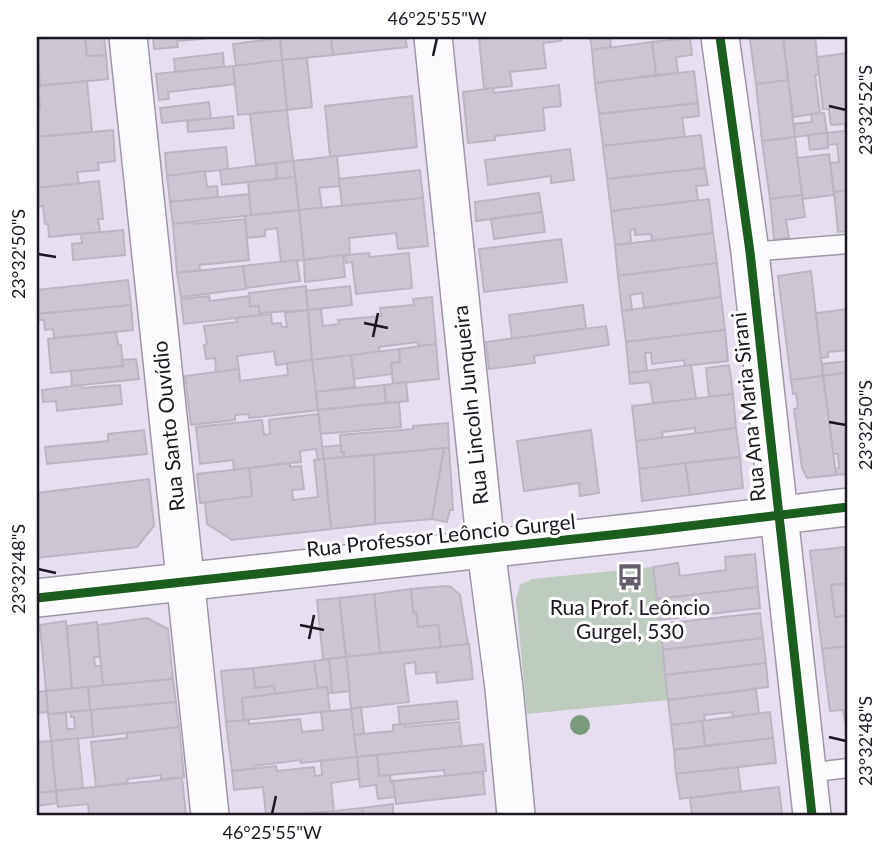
<svg xmlns="http://www.w3.org/2000/svg" width="885" height="852" viewBox="0 0 885 852" font-family="Lato,sans-serif">
  <style>
    .green { fill: #bdccbf }
    .building { fill: #cdc7d4; stroke: #bcb6c2; stroke-width: 2 }
    .lines { fill: none; stroke-linecap: round; stroke-linejoin: round }
    .lane-casing { stroke: #9e98a5; stroke-width: 21 }
    .street-casing { stroke: #9e98a5; stroke-width: 40 }
    .lane { stroke: #fbfafd; stroke-width: 18 }
    .street { stroke: #fbfafd; stroke-width: 37 }
    .cycleway-casing { stroke: #fff; stroke-width: 13 }
    .cycleway { stroke: #1b5e20; stroke-width: 9 }
    .tree { fill: #7a9a7b }
    .ticks { fill: none; stroke: #1c1721; stroke-width: 2.5 }
    .labels { text-anchor: middle; stroke-width: 6; stroke-linejoin: round; paint-order: stroke }
    .street-label { font-size: 21px; fill: #1c1721; stroke: #fff }
    .poi-label { font-size: 21px; fill: #1c1721; stroke: #fff }
    .neatline { fill: none; stroke: #1c1721; stroke-width: 2.5 }
    .ticks-label { font-size: 18px; text-anchor: middle; fill: #1c1721 }
  </style>
  <rect width="100%" height="100%" fill="#e7dff0"/>
  <!-- green -->
  <path class="green" d="M653,567L668,700L527,714L516,600L520,585L532,579Z"/>
  <!-- building -->
  <g class="building">
    <path d="M60,37H85L87,56L106,55L108,79L40,86L37,39Z"/>
    <path d="M85,37H104L106,55L87,56Z"/>
    <path d="M153,37H225L177,41L178,47L154,49Z"/>
    <path d="M293,37H331L333,55L282,60L280,38Z"/>
    <path d="M331,37H405L407,47L333,55Z"/>
    <path d="M499,37H560L561,41L543,43L546,68L510,72L512,86L484,89L479,39Z"/>
    <path d="M590,37H610L611,47L592,50Z"/>
    <path d="M775,37H783L788,80L756,84L750,40Z"/>
    <path d="M783,37H815L819,75H815L820,113L793,117Z"/>
    <path d="M280,38L282,60L236,66L233,44Z"/>
    <path d="M690,38L692,55L676,57L678,73L656,75L652,42Z"/>
    <path d="M652,42L656,75L595,83L592,50Z"/>
    <path d="M223,53L224,67L175,72L174,59Z"/>
    <path d="M848,53V131H845V124L831,125L829,109H823L817,57Z"/>
    <path d="M307,58L312,107L287,110L282,60Z"/>
    <path d="M282,60L287,110L238,115L233,66Z"/>
    <path d="M233,66L235,84L168,92L169,99L159,100L156,74Z"/>
    <path d="M694,71L698,103L599,114L595,83Z"/>
    <path d="M788,80L795,137L762,141L756,84Z"/>
    <path d="M87,81L92,132L37,137V108H40L38,86Z"/>
    <path d="M559,85L561,106L543,108L545,130L495,136V140L468,143L463,92L493,88L494,93Z"/>
    <path d="M412,96L417,147L330,157L325,106Z"/>
    <path d="M209,102L211,118L162,123L160,108Z"/>
    <path d="M698,103L699,116L682,118L685,137L603,146L599,114Z"/>
    <path d="M287,110L293,161L256,165L250,114Z"/>
    <path d="M824,113L827,133L795,137L794,124L812,122L811,114Z"/>
    <path d="M233,116L234,128L188,132L187,121Z"/>
    <path d="M113,130L115,161L98,163L99,170L77,172L79,184L37,188V137Z"/>
    <path d="M845,131H848V190L834,192L830,163L839,162L837,144L828,145L827,133Z"/>
    <path d="M827,133L828,148L810,150L808,135Z"/>
    <path d="M701,135L705,168L607,179L603,146Z"/>
    <path d="M795,137L802,195L770,199L762,141Z"/>
    <path d="M226,147L228,169L167,176L165,153Z"/>
    <path d="M570,149L574,180L551,183V176L488,185L485,160Z"/>
    <path d="M829,154L834,195L803,199L797,158Z"/>
    <path d="M337,156L340,186L319,188L322,208L299,210L293,161Z"/>
    <path d="M293,161L295,177L277,179L276,163Z"/>
    <path d="M276,163L277,179L222,185L220,170Z"/>
    <path d="M705,168L708,185L696,186L698,200L611,211L607,179Z"/>
    <path d="M420,170L423,198L342,206L339,179Z"/>
    <path d="M205,171L207,187L217,186L218,197L170,202L167,176Z"/>
    <path d="M295,177L299,210L251,215L248,182Z"/>
    <path d="M99,181L103,219H98L100,232L49,237L48,224H45L43,206L37,207V188Z"/>
    <path d="M848,190V231L838,232L834,192Z"/>
    <path d="M539,193L542,212L476,221L475,202Z"/>
    <path d="M249,194L251,215L173,224L170,202Z"/>
    <path d="M802,195L805,217L786,220L789,238L774,239L770,199Z"/>
    <path d="M423,198L428,246L398,249L396,233L349,238L350,255L304,260L299,210Z"/>
    <path d="M709,199L713,233L652,241L651,234L635,235V229L630,230L631,243L615,245L611,211Z"/>
    <path d="M299,210L304,260L281,262L277,228L265,230V236L247,238L245,216Z"/>
    <path d="M542,212L545,232L494,239L491,219Z"/>
    <path d="M245,219L249,260L199,265L200,270L177,273L173,224L194,222V224Z"/>
    <path d="M123,230L125,255L73,260L72,244L82,243L81,234Z"/>
    <path d="M713,233L717,263L618,276L615,245Z"/>
    <path d="M561,239L567,282L484,292L479,249Z"/>
    <path d="M369,253L370,257L409,253L412,288L356,294L352,262L346,263L345,255Z"/>
    <path d="M343,255L345,277L305,282L304,260Z"/>
    <path d="M297,260L300,281L246,288L243,266Z"/>
    <path d="M717,263L721,297L644,308L642,293L630,295L632,309L622,311L618,276Z"/>
    <path d="M243,266L246,289L181,297L177,273Z"/>
    <path d="M811,271L823,376L791,380L778,276Z"/>
    <path d="M128,280L131,305L37,314V290Z"/>
    <path d="M306,286L308,310L259,313V306L250,307L249,293Z"/>
    <path d="M350,286L352,305L308,310L306,291Z"/>
    <path d="M209,296L210,301L249,296L250,307L259,306V313H262V315L184,324L181,299Z"/>
    <path d="M432,297L436,344L418,346V342L379,347V352L312,360L308,310L321,309L323,326L339,324L338,320L381,316L380,308L414,305L413,299Z"/>
    <path d="M721,297L725,330L626,342L622,311Z"/>
    <path d="M131,305L133,330L54,338L53,329L45,330L44,320H37V314Z"/>
    <path d="M583,305L586,328L512,339L509,315Z"/>
    <path d="M848,309V350L828,352V357L821,358L816,313Z"/>
    <path d="M308,310L312,360L276,365L274,351L237,356L239,370L216,372L215,358L206,359L204,345L207,344L204,326L237,322L236,318L271,314L272,324L281,323L282,327H287L285,313Z"/>
    <path d="M606,326L609,345L534,356L535,363L489,369L486,342Z"/>
    <path d="M725,330L728,361L685,366L684,360L652,364L651,353H645L647,371L629,373L626,342Z"/>
    <path d="M116,332L118,344L121,345L123,366L51,373L48,339Z"/>
    <path d="M436,344L439,379L393,384L391,363L400,362L399,349Z"/>
    <path d="M399,349L400,362L391,363L392,374L354,379L351,355Z"/>
    <path d="M351,355L355,387L316,392L312,360Z"/>
    <path d="M136,359L139,379L72,386L71,371L123,366L122,360Z"/>
    <path d="M312,360L318,410L249,418L248,414L235,415V420L191,425L185,376L239,369L240,381L288,375L287,363Z"/>
    <path d="M848,361V373L823,376L822,364Z"/>
    <path d="M691,365L696,399L653,404L650,382L630,384L629,373Z"/>
    <path d="M729,365L733,394L709,397L706,368Z"/>
    <path d="M845,373L848,396V474L836,475L835,469L839,468L838,454H833L823,376Z"/>
    <path d="M823,376L836,475L807,478L802,468L794,409L798,408L796,393L793,394L791,380Z"/>
    <path d="M406,382L408,401L386,403L384,385Z"/>
    <path d="M81,385L82,388L120,385L122,404L57,411L56,401L43,402L42,390Z"/>
    <path d="M384,385L386,403L318,410L316,392Z"/>
    <path d="M733,394L736,428L695,434V428L662,432L663,438L636,441L632,406Z"/>
    <path d="M399,402L401,427L321,434L318,410Z"/>
    <path d="M318,414L324,459L318,460L316,449L300,451L301,462L290,463L234,470L233,460L200,464L196,427L262,420L264,435L270,434L269,420Z"/>
    <path d="M448,423L449,448L344,457V452H341L340,435L413,429V426Z"/>
    <path d="M736,428L740,457L639,469L636,441Z"/>
    <path d="M144,430L147,454L47,464L45,447L108,441V434Z"/>
    <path d="M591,430L599,493L580,496L579,483L524,491L517,441Z"/>
    <path d="M341,445V452H344V457L324,459L322,447Z"/>
    <path d="M444,448L432,519L375,524L374,455Z"/>
    <path d="M444,448H449L453,510H450L447,522L432,519Z"/>
    <path d="M374,455L375,524L331,529L324,459Z"/>
    <path d="M740,457L743,488L690,495L685,463Z"/>
    <path d="M324,459L331,529L232,540L207,524L205,502L252,496L249,468L290,463V467L301,466L304,489L292,490L293,500L318,497L314,460Z"/>
    <path d="M685,463L690,495L642,501L639,469Z"/>
    <path d="M249,468L252,496L200,503L197,474Z"/>
    <path d="M149,479L154,526L137,547L37,558V493Z"/>
    <path d="M844,547L848,583L831,585L835,617L848,615V646L822,649L810,551Z"/>
    <path d="M755,554L758,587L657,599L653,567L678,563L680,576L726,570L725,557Z"/>
    <path d="M848,583V615L835,617L831,585Z"/>
    <path d="M446,586L451,587L460,595L468,644L441,647L438,625L418,627L416,612L413,613L411,589Z"/>
    <path d="M758,587L760,608L659,620L657,599Z"/>
    <path d="M411,589L413,613L416,612L418,627L438,625L441,647L380,653L374,594Z"/>
    <path d="M374,594L380,653L346,657L339,598Z"/>
    <path d="M339,598L346,657L323,660L317,600Z"/>
    <path d="M760,613L763,638L663,650L660,624Z"/>
    <path d="M147,618L168,629L173,679L103,686L97,625Z"/>
    <path d="M66,621L72,689L46,691L40,625Z"/>
    <path d="M97,622L100,657H94L95,666H101L103,686L72,689L67,626Z"/>
    <path d="M763,638L766,663L665,675L663,650Z"/>
    <path d="M469,644L473,679L437,683L436,672L416,674L415,662L404,664L409,702L351,709L346,657Z"/>
    <path d="M848,646V732H847L843,710L830,711L822,649Z"/>
    <path d="M346,657L350,691L332,693L329,659Z"/>
    <path d="M329,659L332,693H328L327,687L318,689L314,661Z"/>
    <path d="M314,661L318,689L275,694L274,686L255,688L253,668Z"/>
    <path d="M766,663L768,687L668,700L665,675Z"/>
    <path d="M253,668L255,688L274,686L275,694L242,698L244,720L226,722L221,671Z"/>
    <path d="M173,679L176,702L90,710L88,687Z"/>
    <path d="M88,687L90,710L48,714L46,691Z"/>
    <path d="M327,687L330,711L244,720L242,698Z"/>
    <path d="M756,689L759,714L733,717L732,712L704,715L705,721L671,725L668,700Z"/>
    <path d="M46,691L48,712L37,713V692Z"/>
    <path d="M457,701L459,719L400,725L398,707Z"/>
    <path d="M176,702L179,727L93,737L91,710Z"/>
    <path d="M361,707L364,733L354,735L351,709Z"/>
    <path d="M351,709L357,757L301,763L300,760L254,766V769L232,771L226,722L249,720V724L300,719L302,732L323,730L321,712Z"/>
    <path d="M91,710L93,737L51,741L48,714L66,713L67,729H75L74,717H71L70,712Z"/>
    <path d="M770,712L773,738L705,746L702,721Z"/>
    <path d="M702,721L705,746L674,750L671,725Z"/>
    <path d="M459,722L462,747L357,757L354,735L393,731V725L404,724L405,727Z"/>
    <path d="M179,727L184,777L161,779V775L127,779L128,783L96,787L91,742L127,738V733Z"/>
    <path d="M78,738L83,788L56,791L51,741Z"/>
    <path d="M773,738L776,763L676,774L674,750Z"/>
    <path d="M51,741L56,791L37,793V742Z"/>
    <path d="M483,744L486,771L445,776L444,770L379,776L377,755Z"/>
    <path d="M377,755L379,776L390,775L391,782L393,781L395,797L378,799L376,785L360,787L357,757Z"/>
    <path d="M357,757L359,779L331,783L334,811L297,815H266L263,787L234,790L232,771L276,766L277,771L314,767L315,776L322,775L321,761Z"/>
    <path d="M738,767L741,791L680,799L676,774Z"/>
    <path d="M483,772L485,794L396,804L393,781Z"/>
    <path d="M182,778L186,815H89L88,804L58,807L57,803L56,791Z"/>
    <path d="M779,787L782,814L769,815H692L690,798Z"/>
    <path d="M56,791L57,803L37,806V793Z"/>
    <path d="M393,804V815H363L362,808Z"/>
    <path d="M362,808L363,815H297L334,811Z"/>
  </g>
  <g class="lines">
    <defs>
      <g id="lane">
        <path d="M750,252L848,244"/>
        <path d="M807,773L848,768"/>
      </g>
      <g id="street">
        <path d="M128,37L210,815"/>
        <path d="M433,37L486,549L504,688L516,815"/>
        <path d="M720,37L750,252L812,815"/>
        <path d="M37,598L647,531L848,507"/>
      </g>
    </defs>
    <!-- lane casing -->
    <use href="#lane" class="lane-casing"/>
    <!-- street casing -->
    <use href="#street" class="street-casing"/>
    <!-- lane -->
    <use href="#lane" class="lane"/>
    <!-- street -->
    <use href="#street" class="street"/>
    <defs>
      <g id="cycleway">
        <path d="M720,37L750,252L812,815"/>
        <path d="M37,598L647,531L848,507"/>
      </g>
    </defs>
    <!-- cycleway casing -->
    <use href="#cycleway" class="cycleway-casing"/>
    <!-- cycleway -->
    <use href="#cycleway" class="cycleway"/>
  </g>
  <!-- trees -->
  <circle class="tree" cx="580" cy="725" r="10"/>
  <!-- ticks -->
  <path class="ticks" d="M433,56L437,38M829,106L846,110M38,254L56,257M364,323L388,328M373,337L378,313M829,422L846,425M38,569L56,573M300,625L324,630M309,639L314,615M829,737L846,741M272,814L276,796"/>
  <!-- icons -->
  <defs>
    <symbol id="bus-bare" viewBox="-9 -9 18 18"><path d="M-5-6H5V4H4V6H2V4H-2V6H-4V4H-5ZM-3.5-4V0h7V-4ZM-3.5 1.2v1.5H-2V1.2ZM2 1.2v1.5H3.5V1.2Z" fill="#635d69" stroke="#fff" stroke-width="2.5" paint-order="stroke"/></symbol>
  </defs>
  <g fill-rule="evenodd">
    <use href="#bus-bare" x="611" y="558" width="38" height="38"/>
  </g>
  <g class="labels">
    <!-- street labels -->
    <g class="street-label">
      <text transform="translate(471 405) rotate(-96)" y="7">Rua Lincoln Junqueira</text>
      <text transform="translate(749 407) rotate(-96)" y="7">Rua Ana Maria Sirani</text>
      <text transform="translate(169 426) rotate(-96)" y="7">Rua Santo Ouvídio</text>
      <text transform="translate(441 536) rotate(-6)" y="7">Rua Professor Leôncio Gurgel</text>
    </g>
    <!-- poi labels -->
    <g class="poi-label">
      <text x="630" y="615">Rua Prof. Leôncio<tspan x="630" dy="24">Gurgel, 530</tspan></text>
    </g>
  </g>
  <!-- border -->
  <rect width="885" height="852" fill="none" stroke="#ffffff" stroke-width="77"/>
  <rect x="38" y="38" width="808" height="776" class="neatline"/>
  <g class="ticks-label">
    <text x="437" y="25">46°25'55"W</text>
    <text transform="translate(866 110) rotate(-90)" y="6">23°32'52"S</text>
    <text transform="translate(19 254) rotate(-90)" y="6">23°32'50"S</text>
    <text transform="translate(866 425) rotate(-90)" y="6">23°32'50"S</text>
    <text transform="translate(19 569) rotate(-90)" y="6">23°32'48"S</text>
    <text transform="translate(866 741) rotate(-90)" y="6">23°32'48"S</text>
    <text x="272" y="839">46°25'55"W</text>
  </g>
</svg>
